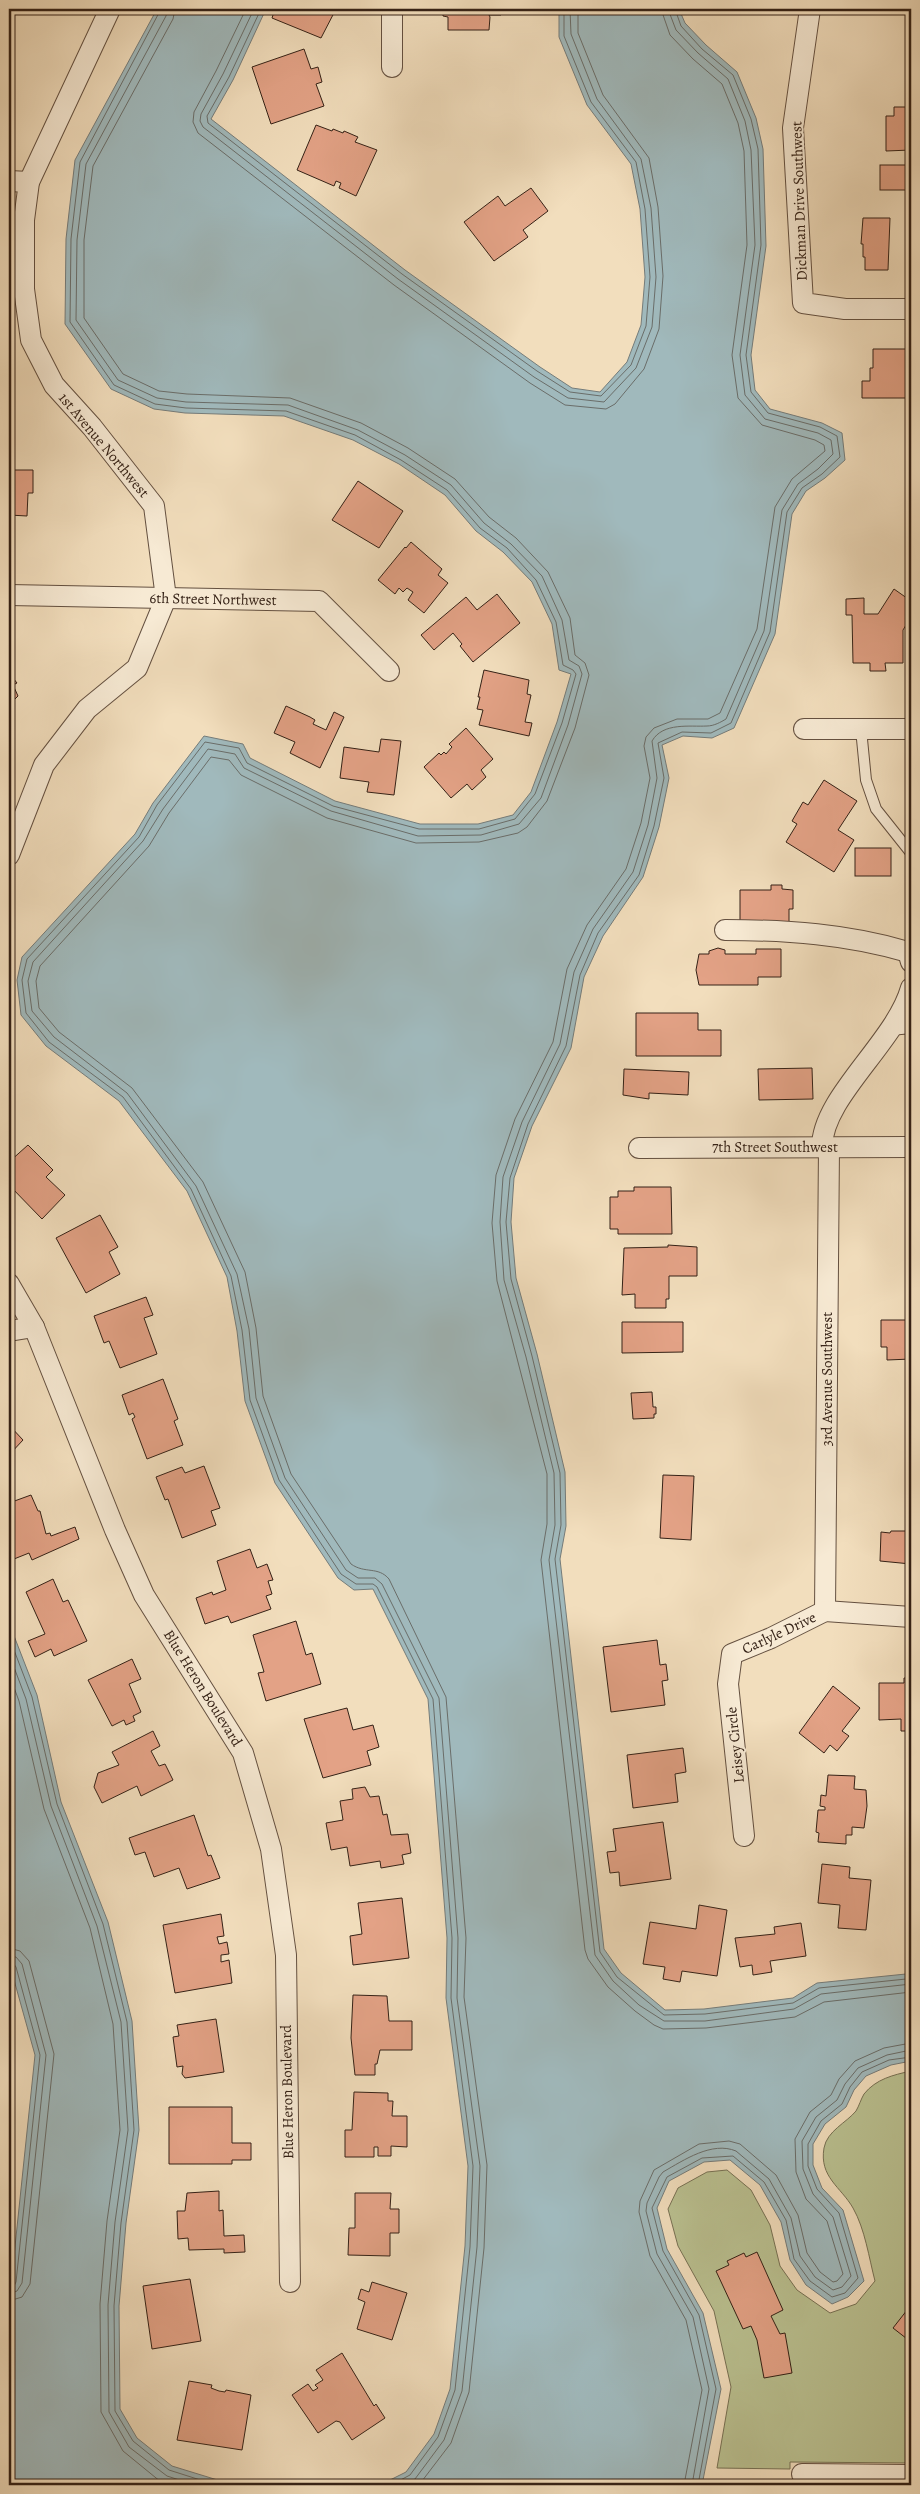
<svg xmlns="http://www.w3.org/2000/svg" width="920" height="2494" viewBox="0 0 920 2494" font-family="Alegreya,serif">
  <style>
    .green { fill: #bac191; stroke: #777154 }
    .water { fill: #a0b9bc; stroke: #757c7a }
    .lines { fill: none; stroke-linecap: round; stroke-linejoin: round }
    .shore { stroke: #6a6d69; stroke-width: 1 }
    .building { fill: #e3a286; stroke: #342116 }
    .service-casing { stroke: #645040; stroke-width: 12 }
    .minor-casing { stroke: #645040; stroke-width: 22 }
    .service { stroke: #f7ead4; stroke-width: 10 }
    .minor { stroke: #f7ead4; stroke-width: 20 }
    .labels { text-anchor: middle; stroke-width: 4; stroke-linejoin: round; paint-order: stroke }
    .street-label { font-size: 15px; fill: #342116; stroke: #f7ead4 }
  </style>
  <rect width="100%" height="100%" fill="#f2debd"/>
  <filter id="stains"><feTurbulence type="fractalNoise" baseFrequency=".004" numOctaves="4"/><feColorMatrix values="0 0 0 0 .2 0 0 0 0 .09 0 0 0 0 .02 0 0 0 .5 -.17"/></filter>
  <radialGradient id="worn" r=".72"><stop offset=".6" stop-color="#630" stop-opacity="0"/><stop offset="1" stop-color="#630" stop-opacity=".3"/></radialGradient>
  <!-- green -->
  <path class="green" d="M911,2071V2463L790,2462V2469L717,2468L731,2387L714,2311L678,2246L668,2209L678,2188L707,2172L727,2170L751,2190L770,2225L780,2266L797,2290L830,2313L856,2304L875,2281C869,2258 865,2229 853,2208C841,2187 819,2177 824,2148C827,2131 846,2123 856,2111C859,2106 861,2099 864,2094C876,2079 893,2075 911,2071Z"/>
  <!-- water -->
  <g class="water">
    <path d="M157,9H266L233,80L211,119L405,270L540,367L572,388L600,392L627,362L641,325L645,277L640,209L631,164L587,105L559,37V9H679L685,23L706,45L737,72L756,118L763,149L766,246L751,355L755,390L770,409L822,423L842,433L845,460L825,478L806,491L792,514L775,634L734,728L712,738L683,736L662,745L669,778L659,827L643,877L603,936L584,977L571,1048L532,1126L514,1178L511,1222L516,1278L537,1354L565,1472L566,1526L560,1559L604,1949L621,1973L665,2010L704,2009L793,1998L817,1983L906,1974L911,1802V2061L891,2065L866,2076L854,2090L846,2107L825,2124L813,2144V2165L822,2188L843,2210L864,2281L848,2297L832,2304L806,2285L790,2260L781,2222L760,2185L730,2160L704,2162L669,2181L657,2208L667,2249L703,2313L721,2389L702,2485H380L406,2472L434,2434L450,2389L465,2246L468,2166L446,1998L447,1938L428,1699L373,1589L354,1590L338,1578L275,1483L245,1401L237,1331L227,1277L187,1191L119,1101L46,1046L21,1015L17,980L22,957L135,834L153,803L204,736L243,744L250,758L335,801L420,824H478L513,815L531,792L557,722L571,674L559,670L552,624L532,582L503,552L476,531L445,495L399,464L353,440L284,416L185,413L154,409L111,389L65,324L66,239L75,160Z"/>
    <path d="M9,1623L37,1695L61,1802L108,1922L132,2021L139,2130L126,2223L119,2306L120,2409L137,2438L172,2466L224,2482L291,2485H9V2304L35,2055L9,1962Z"/>
  </g>
  <g class="lines">
    <!-- shore -->
    <g class="shore">
      <path d="M161,9L80,162L71,239L70,322L114,385L155,404L186,408L286,411L355,435L401,460L447,490L480,528L507,548L536,580L556,622L563,665L573,670L576,674L562,723L535,794L515,819L479,829H419L333,806L247,763L239,748L205,742L157,805L139,837L27,959L22,980L26,1013L49,1042L123,1097L191,1189L231,1276L242,1330L250,1400L279,1480L341,1574L356,1584H373L377,1587L433,1699L452,1938L451,1998L473,2166L470,2247L455,2390L438,2437L410,2475L391,2485"/>
      <path d="M168,9L166,16L86,164L77,240L76,320L118,380L157,398L186,402L288,405L358,430L405,455L451,485L484,523L511,544L542,576L562,620L569,660L579,666L582,674L568,725L541,798L519,824L481,835L418,836L331,811L244,768L235,754L208,749L163,809L143,841L33,962L28,981L32,1011L54,1037L127,1093L196,1186L237,1274L249,1329L256,1398L285,1478L346,1570L358,1578H375L382,1584L439,1698L458,1938L457,1998L480,2166L477,2247L462,2391L444,2440L415,2479L405,2485"/>
      <path d="M175,9L173,19L93,166L84,240V318L123,374L159,391L187,394L290,398L361,423L408,448L455,479L489,517L516,538L548,572L570,618L575,655L585,663L589,675L575,728L547,801L527,827L518,833L479,842L416,843L327,818L241,775L229,760L211,757L169,813L149,846L40,966L36,981L39,1008L59,1032L132,1088L203,1182L245,1272L256,1328L263,1396L291,1474L351,1564C365,1574 378,1566 389,1579L446,1697L466,1938L464,1997L487,2165L484,2248L469,2392L451,2443L419,2485"/>
      <path d="M246,9L216,71L194,112L193,122L198,133L394,285L530,383L565,405L606,409L615,404L644,369L659,329L663,276L658,207L649,158L603,95L578,33V9"/>
      <path d="M254,9L223,74L201,114L200,121L203,127L398,279L534,377L568,398L604,402L636,368L652,327L656,277L651,208L641,159L597,99L571,34L570,9"/>
      <path d="M261,9L229,77L207,116L208,123L402,274L537,371L570,392L601,396L631,365L646,326L650,277L645,209L636,162L591,102L564,36V9"/>
      <path d="M661,9L670,35L693,59L722,84L738,123L744,151L747,245L732,355L738,398L762,425L815,440L824,445L825,451L792,479L775,507L757,629L720,713L708,719H677L654,728L646,737L644,746L650,778L641,823L626,869L587,925L567,969L553,1042L515,1119L496,1175L492,1223L497,1281L547,1474V1524L541,1560L585,1950L588,1959L608,1987L635,2011L654,2025L663,2029L706,2028L795,2017L824,2002L911,1992"/>
      <path d="M668,9L676,30L698,53L728,79L745,121L751,150L755,245L740,355L745,395L765,419L818,433L831,440L833,454L818,469L798,484L782,510L764,631L726,719C721,722 714,726 707,726C690,727 663,722 652,741L657,778L648,825L633,872L593,929L574,972L560,1044L522,1122L503,1177L500,1222L504,1280L526,1357L554,1473L555,1525L549,1560L595,1955L613,1981L639,2005L664,2021H705L794,2009L821,1994L911,1984"/>
      <path d="M675,9L681,26L702,49L733,75L751,119L758,149L761,245L746,355L751,392L768,413L820,427L837,436L840,457L822,474L802,488L787,512L770,632L731,723L711,733L682,732L658,743L664,778L654,826L639,875L598,933L580,975L566,1046L528,1124L510,1178L506,1222L511,1279L532,1356L560,1473L561,1525L555,1559L600,1952L617,1977L664,2015L705,2014L793,2003L819,1988L906,1979L910,1977L911,1972"/>
      <path d="M9,1637L32,1697L57,1804L103,1924L127,2022L134,2130L121,2223L114,2306L115,2411L133,2441L169,2470L216,2485"/>
      <path d="M9,1654L26,1699L51,1806L97,1926L121,2022L128,2130L115,2222L108,2305L109,2412L129,2447L167,2476L195,2485"/>
      <path d="M9,1674L19,1701L44,1809L90,1928L113,2024L120,2130L107,2221L100,2304L101,2412L123,2451L161,2482L170,2485"/>
      <path d="M9,1948L20,1951L29,1961L54,2054L30,2284L22,2297L9,2301"/>
      <path d="M9,1956L16,1957L22,1964L46,2055L22,2283L17,2291L9,2294"/>
      <path d="M9,1962L13,1963L16,1967L40,2055L16,2282L14,2286L9,2287"/>
      <path d="M684,2485L702,2390L686,2320L650,2256L639,2212L640,2201L654,2170L699,2144L729,2141L740,2144L776,2175L798,2215L807,2253L820,2272L833,2282L837,2281L843,2274L827,2221L806,2199L796,2172L795,2139L810,2112L831,2095L839,2079L855,2061L884,2048L911,2043"/>
      <path d="M692,2485L709,2389L693,2317L657,2254L646,2211L647,2203L659,2177L663,2172C684,2160 712,2141 736,2151L769,2179L791,2218L800,2256L815,2277L833,2290L842,2287L851,2276L833,2217L813,2194L803,2169L802,2141L816,2117L837,2100L845,2084L858,2068L887,2055L911,2050"/>
      <path d="M698,2485L716,2389L699,2315L663,2251L652,2208L667,2177L702,2158L733,2156L764,2182L786,2220L794,2259L810,2281L832,2297L845,2293L858,2278L839,2213L817,2189L808,2166V2144L821,2121L842,2104L850,2087L862,2072L889,2060L911,2057"/>
    </g>
  </g>
  <!-- building -->
  <g class="building">
    <path d="M275,9H336L321,38L272,18Z"/>
    <path d="M443,9H501V15H489L490,17L489,30H448V17L443,16Z"/>
    <path d="M304,49L311,69L318,67L322,82L316,84L324,106L271,124L252,67Z"/>
    <path d="M894,107H911V150L886,151V116H894Z"/>
    <path d="M316,125L332,131L333,129L343,133L344,131L358,137L355,142L377,150L356,196L339,188L341,183L336,181L334,186L297,170Z"/>
    <rect x="880" y="165" width="31" height="25"/>
    <path d="M531,188L548,211L523,230L528,237L494,261L464,222L498,196L505,206Z"/>
    <path d="M863,218H890L888,270H865V257H863V244H861Z"/>
    <path d="M873,349H911V398H862V381H870V368H873Z"/>
    <path d="M9,470H33V493H28L27,516L9,515Z"/>
    <path d="M358,481L403,511L379,548L332,520Z"/>
    <path d="M411,542L442,569L438,575L448,583L424,613L408,600L413,592L407,588L403,592L399,588L395,594L378,580L405,547L406,548Z"/>
    <path d="M894,589L911,601V617L903,630V663H885L886,671H870V663H853L852,615H846V599L864,598V614H878Z"/>
    <path d="M497,594L520,623L473,662L460,646L462,644L453,633L434,650L421,635L466,597L477,610Z"/>
    <path d="M484,670L529,680L527,694L531,695L525,722L532,723L529,736L479,725L483,710L477,709L480,697H478Z"/>
    <path d="M13,678L17,683L13,685L18,696L9,705V680Z"/>
    <path d="M286,706L310,717L315,720L313,724L326,730L334,712L344,717L320,768L290,753L295,742L274,733Z"/>
    <path d="M466,728L493,759L481,770L486,777L472,790L467,784L451,798L424,767L439,753L441,755L444,752L446,754L452,747L449,744Z"/>
    <path d="M381,739L401,741L394,795L367,792L369,782L340,778L344,747L379,752Z"/>
    <path d="M824,780L857,801L838,830L854,840L834,872L786,842L797,824L792,821L803,802L808,805Z"/>
    <rect x="855" y="848" width="36" height="28"/>
    <path d="M771,885H782V889L793,890V909H789V924L740,922V890H771Z"/>
    <path d="M718,948L725,950V954H756V949H781V977H758V985H699L696,970L699,954H709V951Z"/>
    <path d="M636,1013H698V1030H721V1056H636Z"/>
    <rect x="907" y="1043" width="4" height="25"/>
    <path d="M812,1068L813,1099L759,1100L758,1069Z"/>
    <path d="M624,1069L689,1072L688,1095L649,1093V1099L623,1095Z"/>
    <path d="M28,1145L53,1170L46,1177L65,1195L42,1219L9,1185V1162Z"/>
    <path d="M634,1187H671L672,1234H618V1229H610V1197H618V1191H634Z"/>
    <path d="M100,1215L118,1247L109,1252L120,1274L86,1293L56,1238Z"/>
    <path d="M909,1225H911V1255H908Z"/>
    <path d="M668,1245L697,1247V1276H669V1299H666V1308H635V1294L622,1295L624,1248L668,1247Z"/>
    <path d="M146,1297L153,1315L144,1318L157,1354L120,1368L109,1341L104,1343L94,1316Z"/>
    <path d="M881,1320H911V1359L887,1360V1347H881Z"/>
    <path d="M622,1322H683V1352L622,1353Z"/>
    <path d="M163,1379L178,1419L174,1421L183,1445L147,1459L132,1419L135,1417L133,1413L129,1415L122,1395Z"/>
    <path d="M652,1392L653,1407H656V1414H654V1418L633,1419L631,1393Z"/>
    <path d="M9,1425L23,1440L9,1455Z"/>
    <path d="M204,1466L220,1508L211,1511L216,1525L182,1538L168,1499L165,1500L156,1477L182,1467L185,1473Z"/>
    <path d="M663,1475L694,1476L691,1540L660,1538Z"/>
    <path d="M31,1495L38,1511H40L46,1534L50,1533L51,1536L75,1527L79,1539L32,1560L29,1553L14,1559L11,1553L9,1554V1503Z"/>
    <path d="M891,1531H911V1564L880,1561L881,1532L890,1533Z"/>
    <path d="M250,1549L257,1568L267,1564L273,1580L268,1581L272,1594L266,1596L271,1609L231,1623L228,1616L205,1624L196,1598L212,1592L213,1595L226,1590L217,1561Z"/>
    <path d="M53,1579L63,1602L68,1600L87,1641L54,1656L51,1649L35,1657L28,1641L45,1634L26,1592Z"/>
    <path d="M296,1621L306,1655L312,1653L321,1684L266,1701L258,1673L264,1672L253,1635Z"/>
    <path d="M657,1640L660,1665L666,1664L668,1680L662,1681L665,1705L611,1712L603,1647Z"/>
    <path d="M132,1659L141,1679L129,1684L141,1712L133,1716L135,1721L126,1725L124,1720L112,1726L88,1680Z"/>
    <path d="M904,1678H911V1731H901V1719L879,1720V1683H904Z"/>
    <path d="M833,1686L860,1708L842,1731L849,1736L837,1751L830,1745L824,1753L799,1733Z"/>
    <path d="M347,1708L353,1730L373,1725L379,1747L367,1751L371,1765L323,1778L304,1719Z"/>
    <path d="M153,1731L160,1746L151,1751L159,1766L165,1764L173,1780L141,1796L137,1786L102,1803L94,1787L98,1773L119,1765L112,1752Z"/>
    <path d="M683,1748L686,1772L675,1774L678,1802L633,1808L627,1755Z"/>
    <path d="M828,1775L855,1776L854,1789L866,1790L867,1806L864,1828L852,1827V1835H846V1844L818,1842L819,1833L816,1832L818,1810H825V1807L820,1806L821,1795L826,1796Z"/>
    <path d="M365,1787L370,1797L379,1796L383,1815L387,1814L391,1835L408,1834L411,1853L402,1855L404,1864L381,1868L380,1861L350,1866L347,1847L331,1850L326,1823L343,1820L340,1801L353,1799L352,1789Z"/>
    <path d="M194,1815L208,1856L211,1855L220,1878L187,1889L179,1868L154,1877L145,1852L135,1855L129,1838Z"/>
    <path d="M663,1822L671,1879L620,1886L619,1872L610,1873L607,1852L616,1851L613,1829Z"/>
    <path d="M822,1864L850,1867L849,1878L871,1880L866,1930L838,1928L840,1905L818,1903Z"/>
    <path d="M402,1898L409,1958L353,1965L350,1936L362,1934L358,1903Z"/>
    <path d="M699,1905L727,1910L717,1976L682,1971L680,1982L663,1979L665,1967L643,1964L650,1922L696,1929Z"/>
    <path d="M221,1914L224,1936L217,1937L219,1944L227,1942L229,1954L221,1955V1962L229,1960L232,1983L175,1993L163,1925Z"/>
    <path d="M801,1923L806,1956L770,1961L772,1972L753,1975L752,1965L740,1967L735,1938L775,1934L774,1927Z"/>
    <path d="M353,1995L387,1996L389,2021H412V2050H380L377,2064H375V2075H355L351,2038Z"/>
    <path d="M216,2019L224,2072L185,2078L182,2074L183,2066L177,2067L173,2037L179,2036L177,2025Z"/>
    <path d="M354,2092L388,2093V2101H393L392,2116H407V2147L391,2146V2156H378V2147H374V2157H345V2130H352Z"/>
    <path d="M169,2107H232V2143H251V2160H232V2164H169Z"/>
    <path d="M219,2191V2211L223,2210L224,2236L244,2235L245,2252L224,2253V2249L189,2250L188,2238L178,2239L177,2211H185L187,2193Z"/>
    <path d="M355,2193H391L390,2209H399V2233H390V2256L348,2255L349,2228H355Z"/>
    <path d="M757,2252L783,2310L771,2316L780,2334L785,2333L792,2373L764,2378L757,2340L751,2326L743,2329L716,2271L729,2265L727,2261L744,2253L746,2257Z"/>
    <path d="M190,2279L201,2341L152,2349L143,2286Z"/>
    <path d="M372,2282L407,2293L392,2340L357,2329L365,2302L358,2299L361,2289L369,2292Z"/>
    <path d="M911,2305V2342L893,2328Z"/>
    <path d="M342,2353L374,2406L376,2404L385,2418L352,2440L340,2422L336,2421L318,2433L292,2395L308,2384L313,2391L318,2388L315,2385L323,2380L316,2370Z"/>
    <path d="M189,2381L212,2385L211,2388L219,2391L225,2392L226,2390L251,2395L242,2450L177,2440Z"/>
  </g>
  <g class="lines">
    <defs>
      <g id="service">
        <path d="M861,729L866,780L876,809L911,853"/>
        <path d="M891,1030L911,1028"/>
      </g>
      <g id="minor">
        <path d="M810,9L793,128L803,303L845,309H911"/>
        <path d="M392,67V9"/>
        <path d="M9,181L29,182"/>
        <path d="M9,595L319,601L389,671"/>
        <path d="M804,729H911"/>
        <path d="M9,855L44,765L87,709L137,668L166,598L154,506L92,427L54,385L31,340L24,289V220L29,182L110,9"/>
        <path d="M725,930C786,930 848,934 908,952L911,962"/>
        <path d="M822,1147C822,1097 896,1042 911,988"/>
        <path d="M639,1148L911,1147"/>
        <path d="M9,1284L34,1327L115,1530L144,1595L243,1753L271,1849L286,1955L290,2282"/>
        <path d="M9,1331L34,1327"/>
        <path d="M825,1611L829,1147"/>
        <path d="M825,1611L911,1617"/>
        <path d="M744,1836L728,1684L732,1654L771,1638L825,1611"/>
        <path d="M802,2474L911,2475"/>
      </g>
    </defs>
    <!-- service casing -->
    <use href="#service" class="service-casing"/>
    <!-- minor casing -->
    <use href="#minor" class="minor-casing"/>
    <!-- service -->
    <use href="#service" class="service"/>
    <!-- minor -->
    <use href="#minor" class="minor"/>
  </g>
  <g class="labels">
    <!-- street labels -->
    <g class="street-label">
      <text transform="translate(799 201) rotate(-92)" y="5">Dickman Drive Southwest</text>
      <text transform="translate(104 445) rotate(50)" y="5">1st Avenue Northwest</text>
      <text transform="translate(213 599) rotate(1)" y="5">6th Street Northwest</text>
      <text x="775" y="1152">7th Street Southwest</text>
      <text transform="translate(827 1379) rotate(-90)" y="5">3rd Avenue Southwest</text>
      <text transform="translate(779 1633) rotate(-25)" y="5">Carlyle Drive</text>
      <text transform="translate(203 1688) rotate(58)" y="5">Blue Heron Boulevard</text>
      <text transform="translate(735 1745) rotate(-96)" y="5">Leisey Circle</text>
      <text transform="translate(287 2092) rotate(-91)" y="5">Blue Heron Boulevard</text>
    </g>
  </g>
  <!-- margin -->
  <rect width="920" height="2494" fill="none" stroke="#f2debd" stroke-width="30"/>
  <rect x="10" y="10" width="900" height="2474" fill="none" stroke="#342116" stroke-width="2.5"/>
  <rect x="15" y="15" width="890" height="2464" fill="none" stroke="#342116"/>
  <rect width="100%" height="100%" filter="url(#stains)"/>
  <rect width="100%" height="100%" fill="url(#worn)"/>
</svg>
